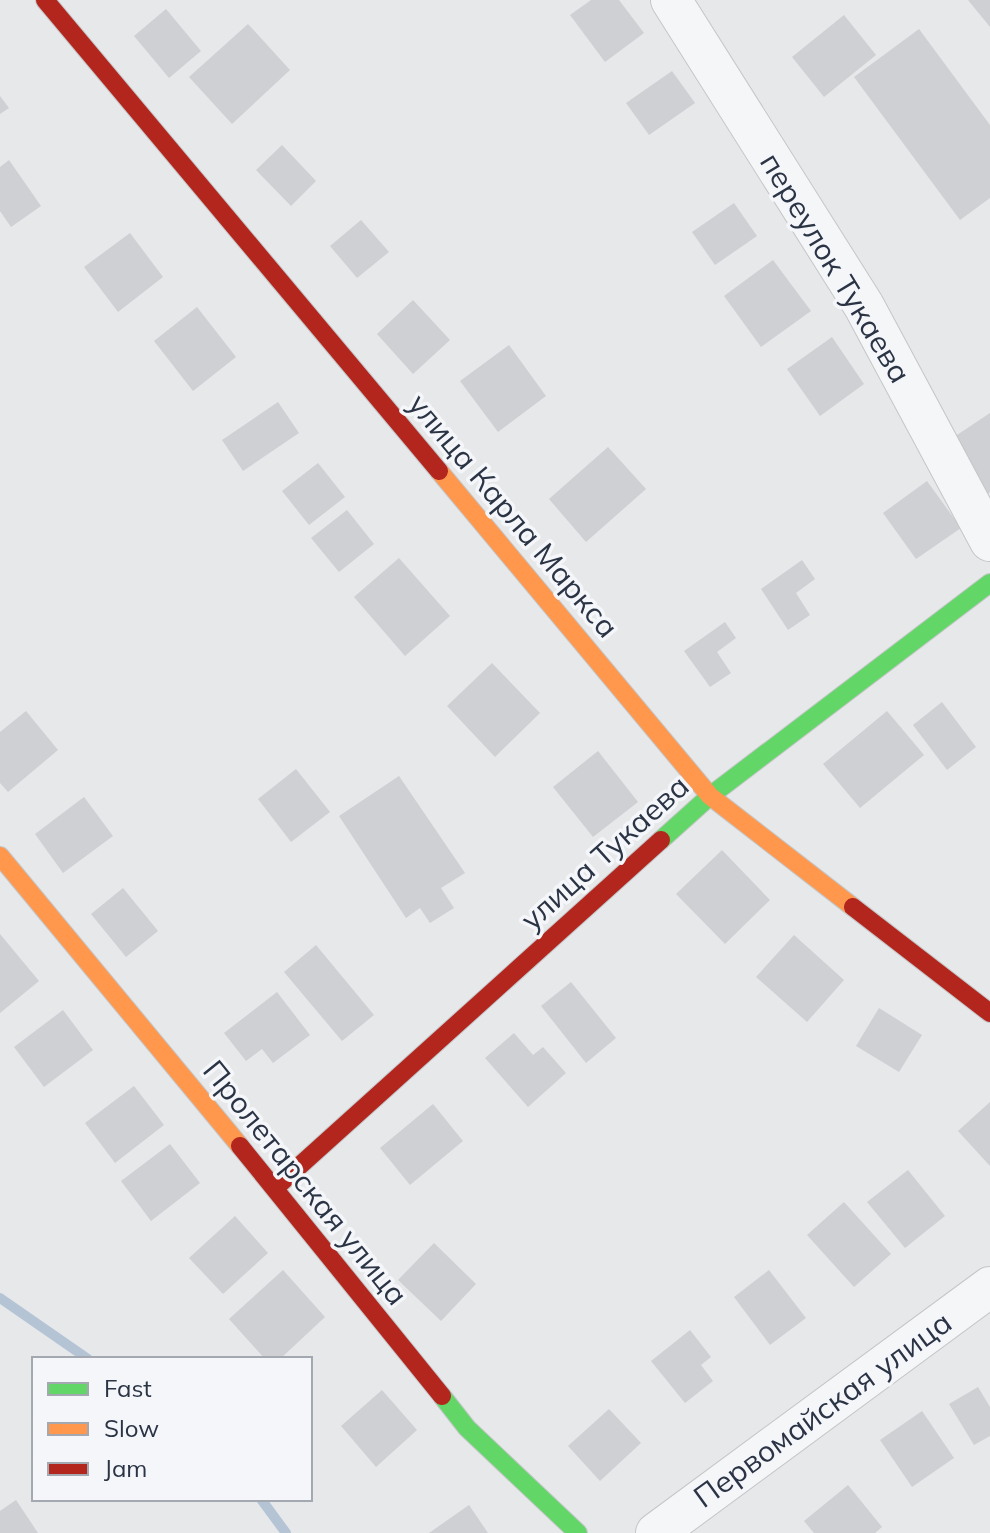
<svg xmlns="http://www.w3.org/2000/svg" width="990" height="1533" viewBox="0 0 990 1533" font-family="Mulish,sans-serif">
  <style>
    .lines { fill: none; stroke-linecap: round; stroke-linejoin: round }
    .stream { stroke: #b4c4d5; stroke-width: 10 }
    .building { fill: #ced0d3 }
    .street-casing { stroke: #c4c6c8; stroke-width: 42 }
    .fast-casing { stroke: #c4c6c8; stroke-width: 20 }
    .slow-casing { stroke: #c4c6c8; stroke-width: 20 }
    .jam-casing { stroke: #c4c6c8; stroke-width: 20 }
    .street { stroke: #f5f6f7; stroke-width: 40 }
    .fast { stroke: #63d668; stroke-width: 18 }
    .slow { stroke: #ff974d; stroke-width: 18 }
    .jam { stroke: #b3261e; stroke-width: 18 }
    .labels { text-anchor: middle; stroke-width: 7; stroke-linejoin: round; paint-order: stroke }
    .street-label { font-size: 30px; fill: #2b3445; stroke: #f4f6f9 }
  </style>
  <rect width="100%" height="100%" fill="#e6e8ea"/>
  <g class="lines">
    <!-- stream -->
    <g class="stream">
      <path d="M0,1298L88,1359"/>
      <path d="M261,1499L286,1533"/>
    </g>
  </g>
  <!-- building -->
  <g class="building">
    <path d="M591,0H619L644,33L605,62L570,15Z"/>
    <path d="M968,0H990V27Z"/>
    <path d="M166,9L201,51L169,78L134,36Z"/>
    <path d="M844,15L876,55L824,97L792,57Z"/>
    <path d="M248,24L290,70L232,124L189,77Z"/>
    <path d="M919,29L990,125V198L960,220L854,77Z"/>
    <path d="M672,71L695,103L649,135L626,103Z"/>
    <path d="M0,96L9,108L0,114Z"/>
    <path d="M282,145L316,181L291,206L256,170Z"/>
    <path d="M9,160L41,206L11,227L0,211V167Z"/>
    <path d="M734,203L757,236L715,265L692,232Z"/>
    <path d="M361,220L389,252L357,278L330,246Z"/>
    <path d="M130,233L163,277L118,312L84,267Z"/>
    <path d="M773,260L811,311L761,347L724,296Z"/>
    <path d="M413,300L450,340L413,374L377,334Z"/>
    <path d="M197,307L236,357L193,391L154,341Z"/>
    <path d="M832,337L864,384L820,416L787,369Z"/>
    <path d="M509,345L546,396L498,432L460,381Z"/>
    <path d="M278,402L299,433L243,471L222,440Z"/>
    <path d="M990,413V492L984,497L948,441Z"/>
    <path d="M608,447L646,489L586,542L549,499Z"/>
    <path d="M318,463L345,497L309,525L282,491Z"/>
    <path d="M927,481L961,528L916,559L883,513Z"/>
    <path d="M347,510L374,544L339,572L311,538Z"/>
    <path d="M399,558L450,616L405,656L354,597Z"/>
    <path d="M802,560L815,579L796,593L810,615L788,630L761,589Z"/>
    <path d="M725,622L736,638L717,652L731,673L710,687L684,651Z"/>
    <path d="M492,663L540,713L495,757L447,706Z"/>
    <path d="M942,702L976,747L947,770L913,725Z"/>
    <path d="M26,711L58,750L8,792L0,783V732Z"/>
    <path d="M887,711L924,755L860,808L823,764Z"/>
    <path d="M598,751L638,802L593,837L553,787Z"/>
    <path d="M296,769L330,812L291,842L258,799Z"/>
    <path d="M399,776L465,873L441,888L454,908L430,923L420,908L406,918L339,816Z"/>
    <path d="M84,797L113,836L63,873L35,834Z"/>
    <path d="M722,850L770,900L725,944L676,894Z"/>
    <path d="M123,888L158,931L126,957L91,914Z"/>
    <path d="M0,934L39,981L0,1013Z"/>
    <path d="M794,935L844,980L807,1022L756,977Z"/>
    <path d="M316,945L374,1015L342,1041L284,972Z"/>
    <path d="M571,982L616,1038L586,1063L541,1006Z"/>
    <path d="M277,992L310,1035L273,1063L262,1049L246,1061L224,1033Z"/>
    <path d="M879,1008L922,1035L899,1072L856,1046Z"/>
    <path d="M63,1010L93,1050L44,1087L14,1047Z"/>
    <path d="M514,1033L533,1055L543,1047L566,1073L528,1107L485,1058Z"/>
    <path d="M134,1086L164,1125L115,1163L85,1123Z"/>
    <path d="M990,1102V1166L958,1131Z"/>
    <path d="M433,1104L463,1141L410,1185L380,1148Z"/>
    <path d="M170,1144L200,1183L151,1221L121,1181Z"/>
    <path d="M908,1170L945,1216L905,1248L867,1202Z"/>
    <path d="M844,1202L891,1254L854,1287L807,1235Z"/>
    <path d="M235,1216L268,1253L223,1294L189,1258Z"/>
    <path d="M434,1243L476,1284L441,1321L398,1280Z"/>
    <path d="M283,1270L325,1317L280,1359H265L229,1319Z"/>
    <path d="M769,1270L806,1318L770,1345L734,1297Z"/>
    <path d="M690,1330L711,1357L701,1365L713,1381L685,1403L651,1361Z"/>
    <path d="M978,1387L990,1407V1436L974,1445L949,1404Z"/>
    <path d="M382,1390L417,1430L376,1467L341,1426Z"/>
    <path d="M609,1409L641,1443L600,1481L568,1446Z"/>
    <path d="M922,1411L954,1458L912,1487L880,1440Z"/>
    <path d="M848,1485L882,1527L875,1533H814L804,1521Z"/>
    <path d="M16,1500L38,1533H0V1511Z"/>
    <path d="M469,1505L488,1533H429Z"/>
  </g>
  <g class="lines">
    <defs>
      <g id="street">
        <path d="M671,0L864,306L990,541"/>
        <path d="M656,1533L990,1287"/>
      </g>
      <g id="fast">
        <path d="M661,840L710,796L990,583"/>
        <path d="M442,1396L467,1428L578,1533"/>
      </g>
      <g id="slow">
        <path d="M439,471L710,796L853,907"/>
        <path d="M0,856L240,1146"/>
      </g>
      <g id="jam">
        <path d="M45,0L439,471"/>
        <path d="M853,907L990,1013"/>
        <path d="M240,1146L442,1396"/>
        <path d="M275,1188L661,840"/>
      </g>
    </defs>
    <!-- street casing -->
    <use href="#street" class="street-casing"/>
    <!-- fast casing -->
    <use href="#fast" class="fast-casing"/>
    <!-- slow casing -->
    <use href="#slow" class="slow-casing"/>
    <!-- jam casing -->
    <use href="#jam" class="jam-casing"/>
    <!-- street -->
    <use href="#street" class="street"/>
    <!-- fast -->
    <use href="#fast" class="fast"/>
    <!-- slow -->
    <use href="#slow" class="slow"/>
    <!-- jam -->
    <use href="#jam" class="jam"/>
  </g>
  <g class="labels">
    <!-- street labels -->
    <g class="street-label">
      <text transform="translate(835 268) rotate(59)" y="10">переулок Тукаева</text>
      <text transform="translate(513 516) rotate(50)" y="10">улица Карла Маркса</text>
      <text transform="translate(605 853) rotate(-42)" y="10">улица Тукаева</text>
      <text transform="translate(305 1183) rotate(51)" y="10">Пролетарская улица</text>
      <text transform="translate(823 1410) rotate(-36)" y="10">Первомайская улица</text>
    </g>
  </g>
  <!-- legend -->
  <rect x="32" y="1357" width="280" height="144" fill="#f4f6f9" stroke="#a4a8b1" stroke-width="2"/>
  <rect x="48" y="1383" width="40" height="12" fill="#63d668" stroke="#a4a8b1" stroke-width="2"/>
  <text x="104" y="1397" font-size="24" fill="#2b3445">Fast</text>
  <rect x="48" y="1423" width="40" height="12" fill="#ff974d" stroke="#a4a8b1" stroke-width="2"/>
  <text x="104" y="1437" font-size="24" fill="#2b3445">Slow</text>
  <rect x="48" y="1463" width="40" height="12" fill="#b3261e" stroke="#a4a8b1" stroke-width="2"/>
  <text x="104" y="1477" font-size="24" fill="#2b3445">Jam</text>
</svg>
